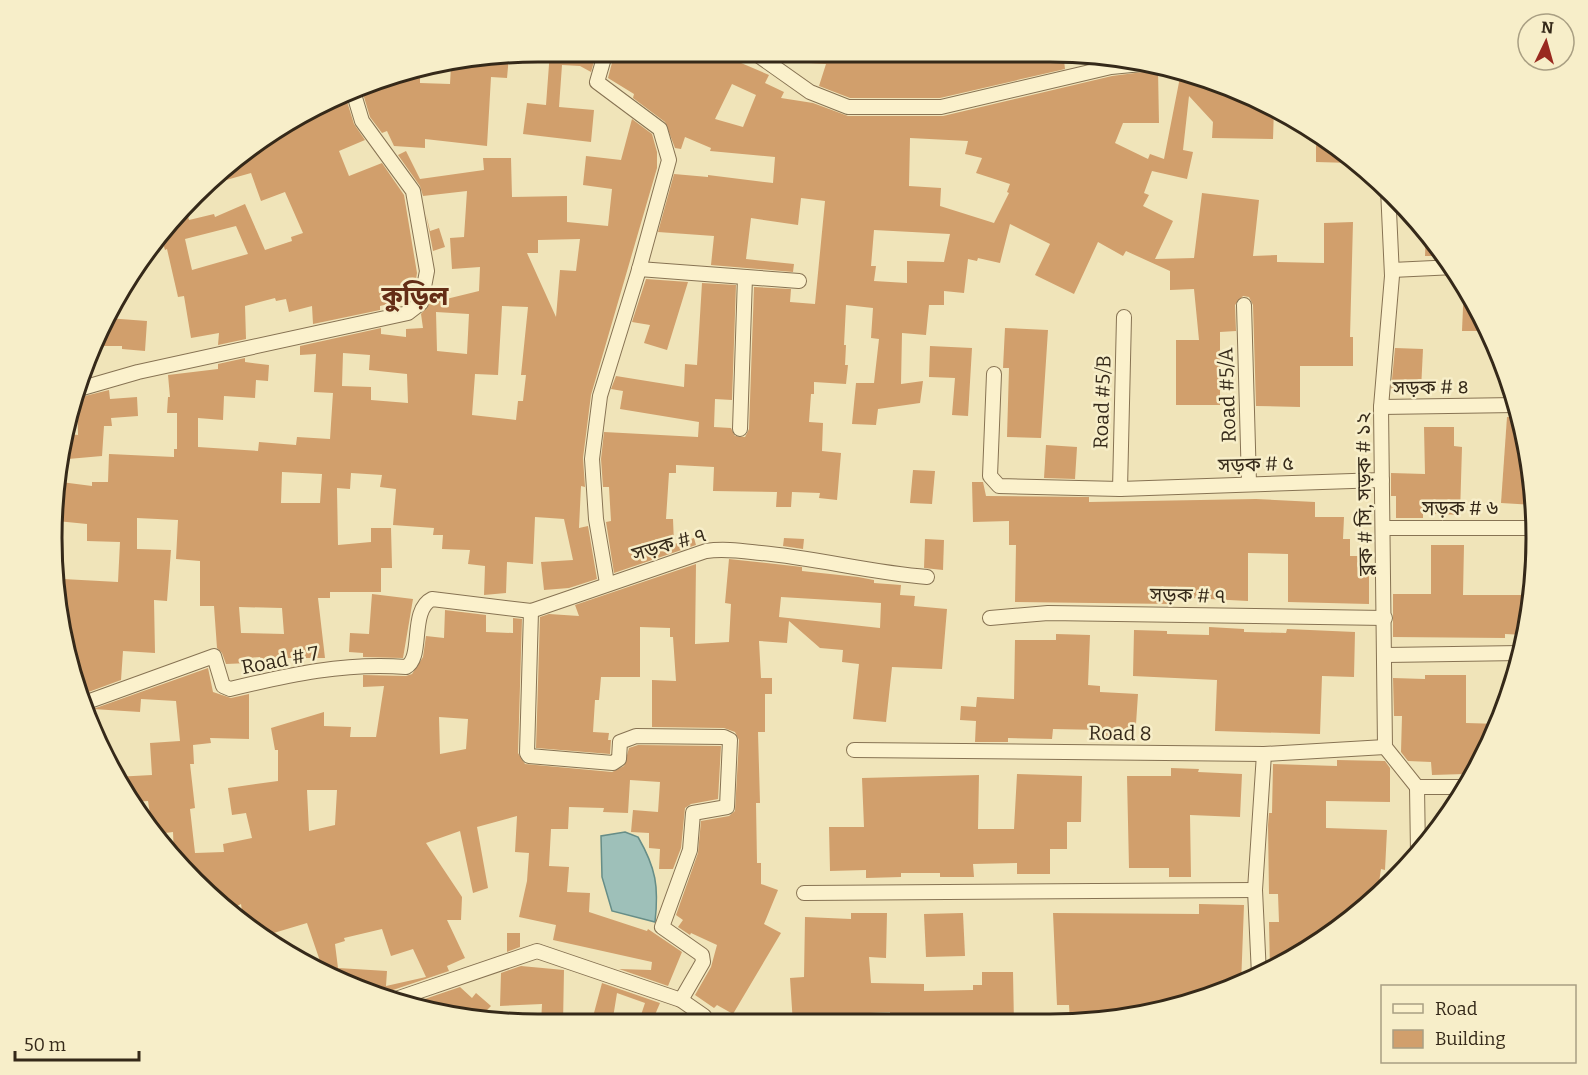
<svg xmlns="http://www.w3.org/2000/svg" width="1588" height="1075" viewBox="0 0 1588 1075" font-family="Bitter,'Noto Sans Bengali',serif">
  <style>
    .water { fill: #9ec0b9; stroke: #668d87; stroke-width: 1.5 }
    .building { fill: #d19f6c; fill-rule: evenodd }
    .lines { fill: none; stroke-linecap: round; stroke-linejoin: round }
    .minor-casing { stroke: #877353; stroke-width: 16 }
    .minor { stroke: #fbf1cc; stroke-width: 14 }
    .labels { text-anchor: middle; stroke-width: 5; stroke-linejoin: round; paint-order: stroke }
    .street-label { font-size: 20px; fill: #352919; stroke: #f7eec9 }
    .district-label { font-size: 26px; font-weight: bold; fill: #642d16; stroke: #f7eec9 }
    .rim { fill: none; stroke: #352919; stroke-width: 3 }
  </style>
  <rect width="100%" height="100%" fill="#f0e4b9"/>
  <!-- water -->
  <path class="water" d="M625,832L638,837C656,868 659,887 655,922L612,911L602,877L601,836Z"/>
  <!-- building -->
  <g class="building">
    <path d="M550,51H597L591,72L580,66L562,65L559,107L594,110L591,142L523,134L527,103L546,105Z"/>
    <path d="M615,51H683L695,58L700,51H731L727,57L769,75L765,83L784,92L781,98L813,103L848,116H943L1112,76L1158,70L1159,123H1123L1115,143L1148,159L1150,154L1164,159L1181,72L1266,101L1274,107L1273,139L1212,138L1213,122L1189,96L1183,150L1193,152L1187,179L1152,171L1144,193L1149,195L1143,206L1173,221L1155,259L1194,258L1202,193L1259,200L1253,256L1277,255V262L1324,263V223L1353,222L1350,337H1353V366H1300V407L1256,406L1253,305L1249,297L1243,296L1235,305L1236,331L1220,332V405H1176V340H1199L1194,289L1170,290V271L1126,251L1123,256L1098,242L1074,294L1035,275L1050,244L1010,224L1000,263L978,258L977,261L968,259L964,293L944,291V305H929L926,335L902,333L901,384L923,381L920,403L878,409L876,425L852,424L856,383H874L879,339L871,338L873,308L846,305L844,345H846L845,365H848L846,384L814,382V394H811L809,422L823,423L822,451L841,453L837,500L819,498L820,493L792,492L791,507H776L777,492L713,491L714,467L676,465V473H669L666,519H673L674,544L694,538L696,545L614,573L606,522L611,521L609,487H603L601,459L604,432L698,437L699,422L620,409L623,391L611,389L616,376L684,387L685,364L697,365L702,283L736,285L732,400L715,399L714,427L731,428L735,436L745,437L749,429L754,287L791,289L790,302L815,304L825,201L801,198L798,225L751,218L746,259L794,264L793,272L711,265L714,236L658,232L674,174L708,177V175L773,183L775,157L710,151L711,148L685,137L681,149L675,148L665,122L633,98L634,94L608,78ZM732,84L756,95L743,127L715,119ZM910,138L968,141L965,154L982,158L976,173L1010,184L1007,192L1009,193L994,223L940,206L941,188L909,186ZM874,230L950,234L944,262L907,261V283L874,281L876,266H871Z"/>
    <path d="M792,51H837L875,63V55L888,56L889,51H1050L1063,52L1065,69L940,98H850L819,86L826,64L792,62Z"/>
    <path d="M509,56L507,78L491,77L487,146L425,139V148L394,146L387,131L382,133L370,117L361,87L381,77L420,70V83L450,84L451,65Z"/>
    <path d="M345,95L354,124L365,140L339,151L349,176L382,163L404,195L417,273L413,298L380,306V310L313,324L312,306L289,312L286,299L276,301L275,298L245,306L246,339L218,345L219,333L191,338L184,296L178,297L167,249L165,250L160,233L186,209L189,220L214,214L215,217L245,204L265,250L292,241L291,237L303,233L285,192L261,201L251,173L212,184L267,133ZM236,226L248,254L192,270L185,239Z"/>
    <path d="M632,119L652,134L657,152V168L591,395L583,458L585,487L581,486L579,528L588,526L597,579L569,588L544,590L541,562L573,560L564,519L535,517L533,564L507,562L506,593L484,595L485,566L468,564L470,550L442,549L443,535H433L434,528L393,525L396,489L380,487L382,475L351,473L350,489L337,488L338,545L371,542V528H391L392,568H381V592H330V598H318L325,658H280V668L262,670L260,657L249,658V663L226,664L222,653L217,648L214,606H200V561L176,559L178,520L137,518V549L171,550L167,601L154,600L155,653L123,651L121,680L83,694L60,633L63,579L118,582L120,542L87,541V524L57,521L61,482L92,486V482H108L109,454L174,457V449H177V413H167L168,397H170L168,375L218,369V364L245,358V362L269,365L268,381L256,380L255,398L224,396L223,420L198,418V447L258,451L259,442L296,445L297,437L330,439L333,393L314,392L316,354L300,355V346L381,328V334L406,337V329L423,328L421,314L430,303L479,291L480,267L452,269L450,238L464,237L467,191L423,196L420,186L398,155L406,151L420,179L484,170L483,158H511L512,197L567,196V222L608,226L612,189L583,185L586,156L621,160ZM580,239L576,271L560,270L556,317L527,253H538V240ZM502,306L528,307L521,375H526L523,401H518L516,420L472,415L475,374L498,375ZM436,312L469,314L467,354L437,351ZM343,353L370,355L369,370L407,374L408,403L371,400V387L342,386ZM282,472L322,474L320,503H281ZM239,607L282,608L284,634L241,633Z"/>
    <path d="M1316,137L1330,147L1352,163L1316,162Z"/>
    <path d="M426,214L430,231L439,228L445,247L433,251Z"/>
    <path d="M1426,232L1436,245L1446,256H1425Z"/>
    <path d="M646,279L688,282L667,350L644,343L650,325L632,322Z"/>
    <path d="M1464,284L1489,331H1462Z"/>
    <path d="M107,318L147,321L145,351L122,349V346H91Z"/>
    <path d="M1005,328L1048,330L1041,438L1007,437L1009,368H1003Z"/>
    <path d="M930,346L972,348L968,416L952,415L955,378L929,377Z"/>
    <path d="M1395,348L1423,349L1421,390H1391Z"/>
    <path d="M109,390L110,399L137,397L138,416L111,418L112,426H104L102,456L68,459L69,434L78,435L77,398Z"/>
    <path d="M1507,417H1520L1528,442L1534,505L1501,503Z"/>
    <path d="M1424,427H1454V446L1462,447L1460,515L1423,513V518H1396V496H1391V473L1425,474Z"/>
    <path d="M1046,445L1077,447L1075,479L1044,478Z"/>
    <path d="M913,470L935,471L932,504L910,503Z"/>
    <path d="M972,482H983L986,496L1089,497V502L1256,499L1315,502V517H1344L1343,539H1350V556H1369V604L1288,602V554L1248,553V601L1172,597V604L1015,602L1016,545H1009V521L973,522Z"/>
    <path d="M784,538L804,539L803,549L783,546Z"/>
    <path d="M925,539L944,540L943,570L924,568Z"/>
    <path d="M1431,545H1464L1463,595H1531L1527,635L1505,634V638L1393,637V594H1431Z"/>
    <path d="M729,559L802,567V571L858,577L874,580V583L901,585L900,595L915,596L914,606L947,609L942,669L892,667L886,722L853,719L859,664L842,662L843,650L820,648L789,621L787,643L759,641L761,678H772V694H765V732H758L760,803H756L757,863H761V884L778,890L764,924L781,933L733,1014L717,1005L714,1008L695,995L711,967L717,945L691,933L690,935L678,927L683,920L676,915L698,853L701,821L729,816L735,811L739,740L735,732L724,728L652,727V680L676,681L673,637H670V628L640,627V677H601L599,700H595L593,732L609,733L608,740H611L610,754L536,748L540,617L549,614L579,616L575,605L696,564L695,644L729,642L731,604L725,603ZM781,597L881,603L880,628L779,617Z"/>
    <path d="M372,594L413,599L403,658L363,657V653L349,652L350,633L369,634Z"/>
    <path d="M445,610L486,615V632L513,633V618L522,619L518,753L525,764L612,772L624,766L629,748L638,745L721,746L718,799L691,804L685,808L681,848L673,869H659L660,849L649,848V833L631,832L633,810L658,812L660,782L630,780L628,813L603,812L604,808L569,807L568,829H551L549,866L569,867L567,892L590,893L589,912L647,931L648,929L682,952L668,986L619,969L651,970L652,962L553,940L556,925L519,917L527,881L529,853L515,852L517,816L477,827L488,888L473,893L460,831L426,843L462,897L461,920H447L465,958L447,966L449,971L393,990L388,996L322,974L310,965L321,964L307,923L267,935L243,917L241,904L231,909L194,882L174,856L173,832L157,834L152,827L148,801L132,802L116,780L115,777L152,775L150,743L180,741L176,701L141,699L140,712L93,709L208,668L213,692L231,698L249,694V739L210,738L211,743L193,745L194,764H190L195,808L190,809L195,853L224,852L223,844L252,838L246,813L232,815L228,788L278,781V750H275L271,728L324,712V726L351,727L350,737H376L384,686L363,687V675L406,676L412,674L423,657L426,636L444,638ZM439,717L468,719L466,749L440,754ZM307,790H337L335,825L309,831ZM382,929L391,956L413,949L426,977L386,986L387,971L338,968L335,944L345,941L344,938Z"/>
    <path d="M1209,627L1244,629V632L1286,633L1287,629L1355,632L1354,677L1322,676L1320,734L1215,731L1217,680L1133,676L1134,630L1167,631V634L1209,635Z"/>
    <path d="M1056,634L1090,635L1088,685L1100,686V692L1138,694L1135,739L1102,736V730L1053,729L1052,739L1008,738V742H975L976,721L960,720L961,706L976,707L977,697L1014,699L1015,640H1056Z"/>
    <path d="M1425,675H1466V723L1500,724L1476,769H1465V774L1432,775L1431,762L1408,761L1401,752L1402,716H1394L1393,678L1425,679Z"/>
    <path d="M1337,760L1385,761L1390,768V802L1326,801V828L1387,830L1385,870L1381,869L1377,896L1321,942L1270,969L1269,922H1279L1278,894H1269L1268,825L1269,813H1272L1273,764L1337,766Z"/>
    <path d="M1171,768L1199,769L1198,772L1242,774L1240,817L1190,815L1191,877H1169V868H1129L1127,776H1171Z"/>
    <path d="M1017,774L1082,776L1081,822H1067V849H1050V874H1017V863L973,864L974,877H940V873H901V877L866,878V870L830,871L829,827H864L862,778L979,775L978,829H1014Z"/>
    <path d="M1199,904L1244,905L1241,985L1151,1013L1070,1022L1069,1005H1057L1053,913L1199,914Z"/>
    <path d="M851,913H887L886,958L869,957L871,983L924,984V991L973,990V985H982V972H1013L1014,1024H933V1019L890,1018V1012L829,1015V1024H793L790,978L804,977L805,917L851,919Z"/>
    <path d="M963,913L965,956L926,957L924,914Z"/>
    <path d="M507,933H520V947L507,952Z"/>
    <path d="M521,966L564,970L563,1024H541L542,1004L500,1006L501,973Z"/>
    <path d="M602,983L660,1003L651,1024H638L645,1003L617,993L612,1024H591Z"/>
    <path d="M460,987L472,998L476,993L491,1006L479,1018L443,1015L410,1004Z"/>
  </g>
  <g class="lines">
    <defs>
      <g id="minor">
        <path d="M606,51L597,82L660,129L669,160L638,273L600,396L592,459L596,519L607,583"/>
        <path d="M752,51L810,92L848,107H941L1111,67L1152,63"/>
        <path d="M1388,189L1392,276L1381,407L1385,747L1417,787"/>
        <path d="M639,269L799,281"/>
        <path d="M1392,270L1455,267"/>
        <path d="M1244,305L1249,483"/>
        <path d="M994,374L990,476L999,486L1120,489L1382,480"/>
        <path d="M79,389L138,372L408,313L421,303L427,271L413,191L362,121L353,91"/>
        <path d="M1381,407L1516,405"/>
        <path d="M740,429L745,277"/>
        <path d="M1120,489L1124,317"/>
        <path d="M1384,528H1536"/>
        <path d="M531,611L527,753L529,756L613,763L619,759L620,742L636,736L724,737L730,740L727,807L693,813L690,850L662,927L702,955L703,962L681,1000"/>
        <path d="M990,618L1048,613L1385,618"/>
        <path d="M1386,655L1521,653"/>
        <path d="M87,702L214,656L223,686L230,689C288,675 346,662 406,667C424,658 409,610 432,599L531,611L706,551C724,548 743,551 761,553C817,558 871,573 927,577"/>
        <path d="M854,750L1264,754L1385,747"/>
        <path d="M1417,787L1418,853"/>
        <path d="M1417,787H1466"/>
        <path d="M804,893L1255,890"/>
        <path d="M1259,975L1255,890L1264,754"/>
        <path d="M396,999L537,951L681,1000L704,1016L702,1024"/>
      </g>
    </defs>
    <!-- minor casing -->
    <use href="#minor" class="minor-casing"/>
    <!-- minor -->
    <use href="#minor" class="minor"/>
  </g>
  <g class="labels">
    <!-- street labels -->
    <g class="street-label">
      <text transform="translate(1431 387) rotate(-1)" y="7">সড়ক # ৪</text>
      <text transform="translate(1227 395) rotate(-92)" y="7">Road #5/A</text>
      <text transform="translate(1102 402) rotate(-88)" y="7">Road #5/B</text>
      <text transform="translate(1256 464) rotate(-2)" y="7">সড়ক # ৫</text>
      <text transform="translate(1364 494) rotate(-91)" y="7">ব্লক # সি, সড়ক # ১২</text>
      <text x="1460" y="515">সড়ক # ৬</text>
      <text transform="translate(669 544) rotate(-16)" y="7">সড়ক # ৭</text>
      <text transform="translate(1188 595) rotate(1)" y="7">সড়ক # ৭</text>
      <text transform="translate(280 660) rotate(-11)" y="7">Road # 7</text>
      <text transform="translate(1120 733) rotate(1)" y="7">Road 8</text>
    </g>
    <!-- district labels -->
    <g class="district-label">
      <text x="415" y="305">কুড়িল</text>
    </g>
  </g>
  <!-- crop -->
  <path d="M0 0H1588V1075H0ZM538 62H1050A476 476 0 0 1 1526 538V538A476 476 0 0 1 1050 1014H538A476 476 0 0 1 62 538V538A476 476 0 0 1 538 62Z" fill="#f7eec9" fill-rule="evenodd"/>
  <path class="rim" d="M538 62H1050A476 476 0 0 1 1526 538V538A476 476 0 0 1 1050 1014H538A476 476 0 0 1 62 538V538A476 476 0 0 1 538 62Z"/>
  <!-- legend -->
  <rect x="1381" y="985" width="195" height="78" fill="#f7eec9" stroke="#a99f83" stroke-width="1.5"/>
  <rect x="1393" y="1004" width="30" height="9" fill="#fbf1cc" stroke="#a99f83" stroke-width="1.5"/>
  <text x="1435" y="1015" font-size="18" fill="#352919">Road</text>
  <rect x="1393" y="1030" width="30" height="18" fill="#d19f6c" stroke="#a99f83" stroke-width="1.5"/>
  <text x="1435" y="1045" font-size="18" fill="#352919">Building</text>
  <!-- north arrow -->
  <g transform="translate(1546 42) rotate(5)"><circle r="28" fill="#f7eec9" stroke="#a99f83" stroke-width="1.5"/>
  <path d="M0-4.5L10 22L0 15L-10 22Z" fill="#99291f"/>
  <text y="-9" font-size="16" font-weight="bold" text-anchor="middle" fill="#352919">N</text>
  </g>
  <!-- scale -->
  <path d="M15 1051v9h124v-9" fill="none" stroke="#352919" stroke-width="3"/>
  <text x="24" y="1051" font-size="18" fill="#352919" stroke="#f7eec9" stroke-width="4.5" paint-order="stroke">50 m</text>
</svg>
